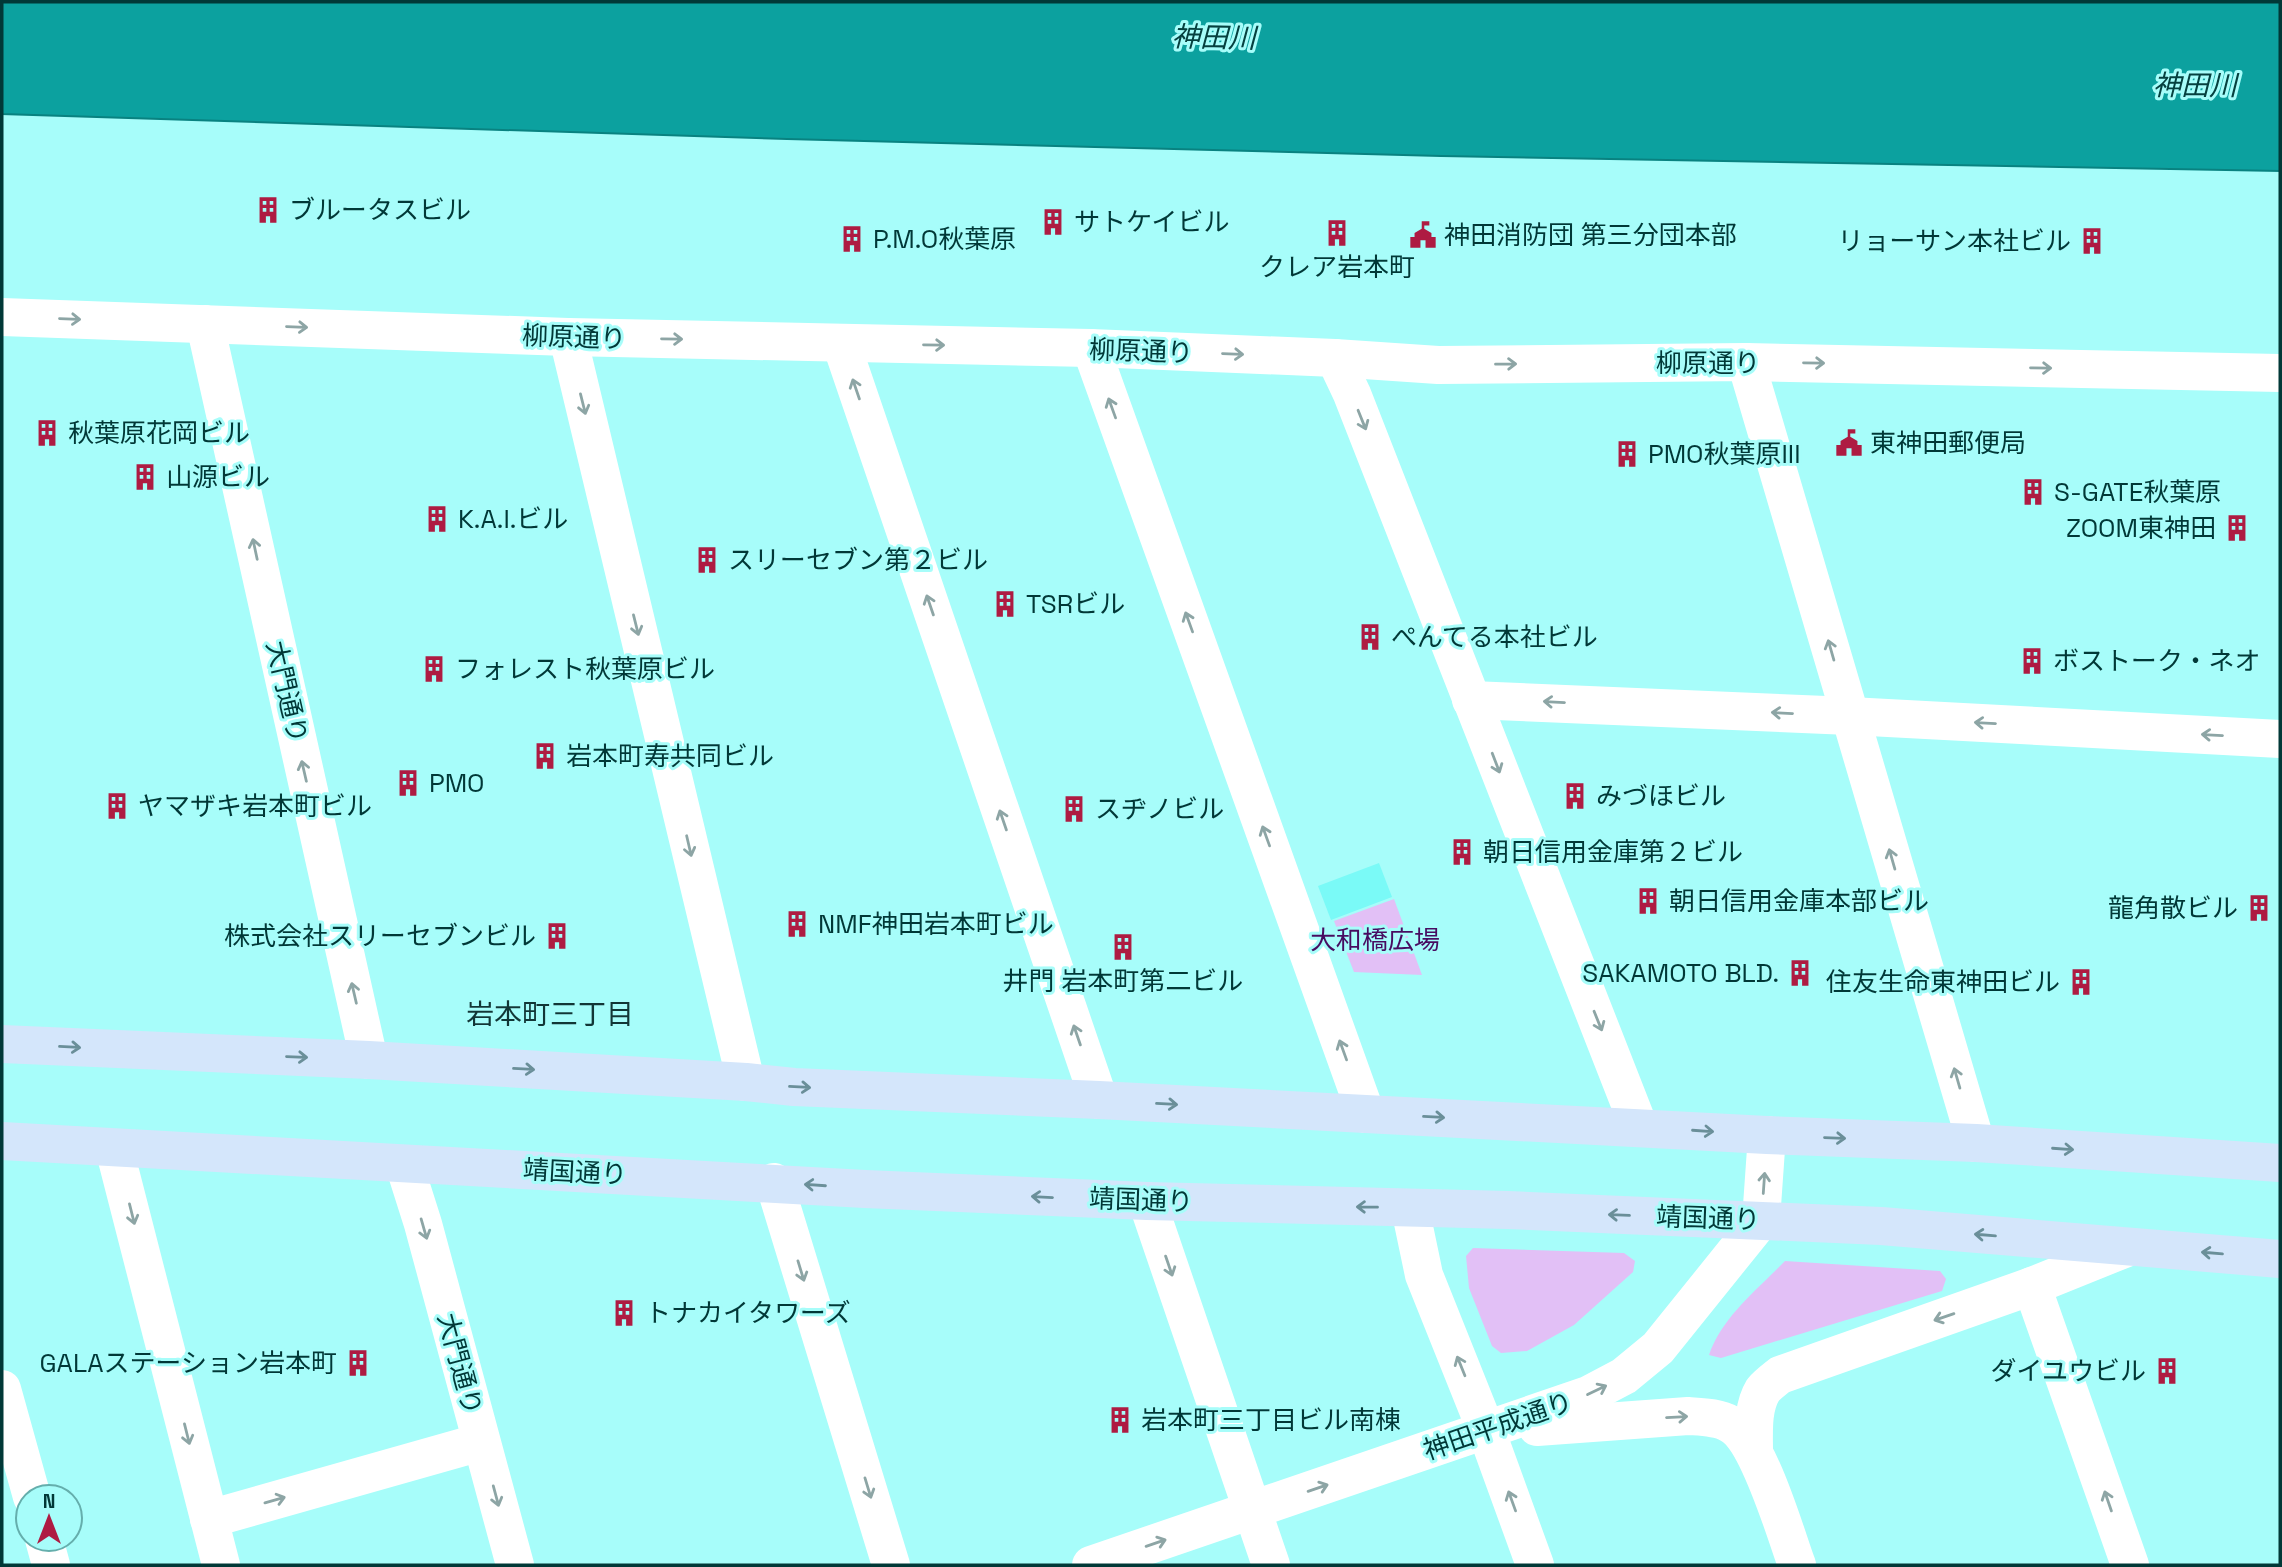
<svg xmlns="http://www.w3.org/2000/svg" width="2282" height="1567" viewBox="0 0 2282 1567" font-family="'Space Grotesk','Noto Sans JP',sans-serif">
  <style>
    .built { fill: #7afaf7 }
    .green { fill: #e2c0f6 }
    .water { fill: #0ca19f; stroke: #098280; stroke-width: 2 }
    .lines { fill: none; stroke-linecap: round; stroke-linejoin: round }
    .minor { stroke: #fff; stroke-width: 38 }
    .major { stroke: #d4e6fb; stroke-width: 38 }
    .oneway { stroke: #8da5a5 }
    .oneway2 { stroke: #6a8f99 }
    .labels { text-anchor: middle; stroke-width: 6; stroke-linejoin: round; paint-order: stroke }
    .poi-label { font-size: 26px; fill: #013837; stroke: #a7fdfa; text-anchor: start }
    .street-label { font-size: 26px; fill: #013837; stroke: #a7fdfa }
    .park-label { font-size: 26px; fill: #470c60; stroke: #a7fdfa }
    .water-label { font-size: 28px; font-style: italic; fill: #05403f; stroke: #a7fdfa }
    .neighbourhood-label { font-size: 28px; fill: #123636; stroke: #a7fdfa }
  </style>
  <rect width="100%" height="100%" fill="#a7fdfa"/>
  <!-- built -->
  <path class="built" d="M1379,863L1392,897L1331,920L1318,886Z"/>
  <!-- green -->
  <g class="green">
    <path d="M1394,899L1422,975L1354,972L1334,921Z"/>
    <path d="M1473,1248L1624,1253L1635,1261L1633,1272L1574,1325L1527,1351L1501,1353L1492,1346L1469,1288L1466,1256Z"/>
    <path d="M1785,1261L1940,1271L1946,1279L1942,1291L1721,1358L1709,1355C1722,1317 1757,1290 1785,1261Z"/>
  </g>
  <!-- water -->
  <path class="water" d="M2,2H2280V171L1441,156L787,139L2,114Z"/>
  <g class="lines">
    <!-- minor -->
    <g class="minor">
      <path d="M2,317L568,337L1091,348L1335,358L1438,365L1746,362L2280,373"/>
      <path d="M205,324L369,1060"/>
      <path d="M568,337L746,1082"/>
      <path d="M841,343L1099,1100"/>
      <path d="M1091,348L1366,1114"/>
      <path d="M1335,358L1352,394L1639,1127"/>
      <path d="M1746,362L1976,1143"/>
      <path d="M1471,700L1850,716L2280,739"/>
      <path d="M114,1148L221,1565"/>
      <path d="M404,1164L423,1224L515,1565"/>
      <path d="M774,1182L891,1565"/>
      <path d="M1147,1201L1271,1565"/>
      <path d="M1410,1208L1424,1275L1486,1430L1535,1565"/>
      <path d="M2129,1247L2032,1286L2130,1565"/>
      <path d="M2,1389L32,1497"/>
      <path d="M1537,1427L1688,1416C1702,1417 1718,1417 1730,1424C1759,1439 1785,1533 1797,1565"/>
      <path d="M1754,1451C1754,1432 1752,1408 1763,1390C1767,1385 1775,1379 1780,1375L2032,1286"/>
      <path d="M209,1519L481,1442"/>
      <path d="M44,1539L51,1565"/>
      <path d="M1091,1565L1588,1395L1624,1376L1658,1348L1761,1220L1767,1135"/>
    </g>
    <!-- major -->
    <g class="major">
      <path d="M2,1044L369,1060L746,1082L794,1087L1099,1100L1767,1135L1976,1143L2280,1163"/>
      <path d="M2,1141L865,1189L1147,1201L1508,1210L1881,1226L2280,1259"/>
    </g>
  </g>
  <!-- one-way arrows -->
  <defs><path id="oneway-shaft" d="M-6 0H5M1.5-3L5.5 0L1.5 3" fill="none" stroke-width="1.6" stroke-linecap="round" stroke-linejoin="round" transform="scale(1.75)"/></defs>
  <g class="oneway">
    <use href="#oneway-shaft" transform="translate(70 319) rotate(2)"/>
    <use href="#oneway-shaft" transform="translate(297 327) rotate(2)"/>
    <use href="#oneway-shaft" transform="translate(672 339) rotate(1)"/>
    <use href="#oneway-shaft" transform="translate(934 345) rotate(1)"/>
    <use href="#oneway-shaft" transform="translate(1233 354) rotate(2)"/>
    <use href="#oneway-shaft" transform="translate(1814 363) rotate(1)"/>
    <use href="#oneway-shaft" transform="translate(1506 364) rotate(-1)"/>
    <use href="#oneway-shaft" transform="translate(2041 368) rotate(1)"/>
    <use href="#oneway-shaft" transform="translate(856 389) rotate(-109)"/>
    <use href="#oneway-shaft" transform="translate(583 404) rotate(76)"/>
    <use href="#oneway-shaft" transform="translate(1112 408) rotate(-110)"/>
    <use href="#oneway-shaft" transform="translate(1362 420) rotate(68)"/>
    <use href="#oneway-shaft" transform="translate(255 549) rotate(-102)"/>
    <use href="#oneway-shaft" transform="translate(930 605) rotate(-109)"/>
    <use href="#oneway-shaft" transform="translate(1189 622) rotate(-110)"/>
    <use href="#oneway-shaft" transform="translate(636 625) rotate(76)"/>
    <use href="#oneway-shaft" transform="translate(1831 650) rotate(-106)"/>
    <use href="#oneway-shaft" transform="translate(1554 702) rotate(-177)"/>
    <use href="#oneway-shaft" transform="translate(1782 713) rotate(-177)"/>
    <use href="#oneway-shaft" transform="translate(1985 723) rotate(-177)"/>
    <use href="#oneway-shaft" transform="translate(2212 735) rotate(-177)"/>
    <use href="#oneway-shaft" transform="translate(1496 763) rotate(69)"/>
    <use href="#oneway-shaft" transform="translate(304 771) rotate(-103)"/>
    <use href="#oneway-shaft" transform="translate(1003 820) rotate(-109)"/>
    <use href="#oneway-shaft" transform="translate(1266 836) rotate(-110)"/>
    <use href="#oneway-shaft" transform="translate(689 846) rotate(77)"/>
    <use href="#oneway-shaft" transform="translate(1892 859) rotate(-106)"/>
    <use href="#oneway-shaft" transform="translate(354 993) rotate(-103)"/>
    <use href="#oneway-shaft" transform="translate(1598 1021) rotate(68)"/>
    <use href="#oneway-shaft" transform="translate(1077 1035) rotate(-109)"/>
    <use href="#oneway-shaft" transform="translate(1343 1050) rotate(-110)"/>
    <use href="#oneway-shaft" transform="translate(1957 1078) rotate(-106)"/>
    <use href="#oneway-shaft" transform="translate(1764 1183) rotate(-86)"/>
    <use href="#oneway-shaft" transform="translate(132 1214) rotate(76)"/>
    <use href="#oneway-shaft" transform="translate(424 1229) rotate(74)"/>
    <use href="#oneway-shaft" transform="translate(1169 1266) rotate(71)"/>
    <use href="#oneway-shaft" transform="translate(801 1271) rotate(73)"/>
    <use href="#oneway-shaft" transform="translate(1944 1317) rotate(161)"/>
    <use href="#oneway-shaft" transform="translate(1461 1366) rotate(-112)"/>
    <use href="#oneway-shaft" transform="translate(1597 1390) rotate(-26)"/>
    <use href="#oneway-shaft" transform="translate(1677 1417) rotate(-3)"/>
    <use href="#oneway-shaft" transform="translate(187 1434) rotate(76)"/>
    <use href="#oneway-shaft" transform="translate(868 1488) rotate(73)"/>
    <use href="#oneway-shaft" transform="translate(1318 1488) rotate(-19)"/>
    <use href="#oneway-shaft" transform="translate(496 1496) rotate(75)"/>
    <use href="#oneway-shaft" transform="translate(275 1500) rotate(-16)"/>
    <use href="#oneway-shaft" transform="translate(1512 1501) rotate(-110)"/>
    <use href="#oneway-shaft" transform="translate(2108 1501) rotate(-109)"/>
    <use href="#oneway-shaft" transform="translate(1156 1543) rotate(-19)"/>
  </g>
  <g class="oneway2">
    <use href="#oneway-shaft" transform="translate(70 1047) rotate(3)"/>
    <use href="#oneway-shaft" transform="translate(297 1057) rotate(2)"/>
    <use href="#oneway-shaft" transform="translate(524 1069) rotate(3)"/>
    <use href="#oneway-shaft" transform="translate(800 1087) rotate(3)"/>
    <use href="#oneway-shaft" transform="translate(1167 1104) rotate(3)"/>
    <use href="#oneway-shaft" transform="translate(1434 1117) rotate(3)"/>
    <use href="#oneway-shaft" transform="translate(1703 1131) rotate(4)"/>
    <use href="#oneway-shaft" transform="translate(1835 1138) rotate(2)"/>
    <use href="#oneway-shaft" transform="translate(2063 1149) rotate(4)"/>
    <use href="#oneway-shaft" transform="translate(815 1185) rotate(-176)"/>
    <use href="#oneway-shaft" transform="translate(1042 1197) rotate(-177)"/>
    <use href="#oneway-shaft" transform="translate(1367 1207) rotate(-179)"/>
    <use href="#oneway-shaft" transform="translate(1619 1215) rotate(-178)"/>
    <use href="#oneway-shaft" transform="translate(1985 1235) rotate(-175)"/>
    <use href="#oneway-shaft" transform="translate(2212 1253) rotate(-175)"/>
  </g>
  <!-- icons -->
  <defs>
    <symbol id="building-bare" viewBox="-9 -9 18 18"><path d="M-4-6H4V6H1V3H-1V6H-4ZM-2.5-4.3h1.7v1.8h-1.7ZM.8-4.3h1.7v1.8H.8ZM-2.5-1h1.7V.8h-1.7ZM.8-1h1.7V.8H.8Z" fill="#ae1b42" stroke="#a7fdfa" stroke-width="2.5" paint-order="stroke"/></symbol>
    <symbol id="civic-bare" viewBox="-9 -9 18 18"><path d="M-.6-6.5H3V-4.5H.6V-3L4-1V1h2V6H-6V1h2V-1L-.6-3ZM-1.2 2.5V6h2.4V2.5Z" fill="#ae1b42" stroke="#a7fdfa" stroke-width="2.5" paint-order="stroke"/></symbol>
  </defs>
  <g fill-rule="evenodd">
    <use href="#building-bare" x="249" y="191" width="38" height="38"/>
    <use href="#building-bare" x="1034" y="203" width="38" height="38"/>
    <use href="#building-bare" x="1318" y="214" width="38" height="38"/>
    <use href="#civic-bare" x="1404" y="216" width="38" height="38"/>
    <use href="#building-bare" x="833" y="220" width="38" height="38"/>
    <use href="#building-bare" x="2073" y="222" width="38" height="38"/>
    <use href="#building-bare" x="28" y="414" width="38" height="38"/>
    <use href="#civic-bare" x="1830" y="424" width="38" height="38"/>
    <use href="#building-bare" x="1608" y="435" width="38" height="38"/>
    <use href="#building-bare" x="126" y="458" width="38" height="38"/>
    <use href="#building-bare" x="2014" y="473" width="38" height="38"/>
    <use href="#building-bare" x="418" y="500" width="38" height="38"/>
    <use href="#building-bare" x="2218" y="509" width="38" height="38"/>
    <use href="#building-bare" x="688" y="541" width="38" height="38"/>
    <use href="#building-bare" x="986" y="585" width="38" height="38"/>
    <use href="#building-bare" x="1351" y="618" width="38" height="38"/>
    <use href="#building-bare" x="2013" y="642" width="38" height="38"/>
    <use href="#building-bare" x="415" y="650" width="38" height="38"/>
    <use href="#building-bare" x="526" y="737" width="38" height="38"/>
    <use href="#building-bare" x="389" y="764" width="38" height="38"/>
    <use href="#building-bare" x="1556" y="777" width="38" height="38"/>
    <use href="#building-bare" x="98" y="787" width="38" height="38"/>
    <use href="#building-bare" x="1055" y="790" width="38" height="38"/>
    <use href="#building-bare" x="1443" y="833" width="38" height="38"/>
    <use href="#building-bare" x="1629" y="882" width="38" height="38"/>
    <use href="#building-bare" x="2240" y="889" width="38" height="38"/>
    <use href="#building-bare" x="778" y="905" width="38" height="38"/>
    <use href="#building-bare" x="538" y="917" width="38" height="38"/>
    <use href="#building-bare" x="1104" y="928" width="38" height="38"/>
    <use href="#building-bare" x="1781" y="954" width="38" height="38"/>
    <use href="#building-bare" x="2062" y="963" width="38" height="38"/>
    <use href="#building-bare" x="605" y="1294" width="38" height="38"/>
    <use href="#building-bare" x="339" y="1344" width="38" height="38"/>
    <use href="#building-bare" x="2148" y="1352" width="38" height="38"/>
    <use href="#building-bare" x="1101" y="1401" width="38" height="38"/>
  </g>
  <g class="labels">
    <!-- poi labels -->
    <g class="poi-label">
      <text x="289" y="219">ブルータスビル</text>
      <text x="1074" y="231">サトケイビル</text>
      <text x="1444" y="244">神田消防団 第三分団本部</text>
      <text x="873" y="248">P.M.O秋葉原</text>
      <text x="2071" y="250" text-anchor="end">リョーサン本社ビル</text>
      <text x="1337" y="276" text-anchor="middle">クレア岩本町</text>
      <text x="68" y="442">秋葉原花岡ビル</text>
      <text x="1870" y="452">東神田郵便局</text>
      <text x="1648" y="463">PMO秋葉原III</text>
      <text x="166" y="486">山源ビル</text>
      <text x="2054" y="501">S-GATE秋葉原</text>
      <text x="458" y="528">K.A.I.ビル</text>
      <text x="2216" y="537" text-anchor="end">ZOOM東神田</text>
      <text x="728" y="569">スリーセブン第２ビル</text>
      <text x="1026" y="613">TSRビル</text>
      <text x="1391" y="646">ぺんてる本社ビル</text>
      <text x="2053" y="670">ボストーク・ネオ</text>
      <text x="455" y="678">フォレスト秋葉原ビル</text>
      <text x="566" y="765">岩本町寿共同ビル</text>
      <text x="429" y="792">PMO</text>
      <text x="1596" y="805">みづほビル</text>
      <text x="138" y="815">ヤマザキ岩本町ビル</text>
      <text x="1095" y="818">スヂノビル</text>
      <text x="1483" y="861">朝日信用金庫第２ビル</text>
      <text x="1669" y="910">朝日信用金庫本部ビル</text>
      <text x="2238" y="917" text-anchor="end">龍角散ビル</text>
      <text x="818" y="933">NMF神田岩本町ビル</text>
      <text x="536" y="945" text-anchor="end">株式会社スリーセブンビル</text>
      <text x="1779" y="982" text-anchor="end">SAKAMOTO BLD.</text>
      <text x="1123" y="990" text-anchor="middle">井門 岩本町第二ビル</text>
      <text x="2060" y="991" text-anchor="end">住友生命東神田ビル</text>
      <text x="645" y="1322">トナカイタワーズ</text>
      <text x="337" y="1372" text-anchor="end">GALAステーション岩本町</text>
      <text x="2146" y="1380" text-anchor="end">ダイユウビル</text>
      <text x="1141" y="1429">岩本町三丁目ビル南棟</text>
    </g>
    <!-- street labels -->
    <g class="street-label">
      <text transform="translate(574 337) rotate(2)" y="9">柳原通り</text>
      <text transform="translate(1141 351) rotate(2)" y="9">柳原通り</text>
      <text x="1708" y="372">柳原通り</text>
      <text transform="translate(287 692) rotate(77)" y="9">大門通り</text>
      <text transform="translate(575 1172) rotate(3)" y="9">靖国通り</text>
      <text transform="translate(1141 1200) rotate(2)" y="9">靖国通り</text>
      <text transform="translate(1708 1218) rotate(2)" y="9">靖国通り</text>
      <text transform="translate(460 1364) rotate(75)" y="9">大門通り</text>
      <text transform="translate(1498 1426) rotate(-19)" y="9">神田平成通り</text>
    </g>
    <!-- park labels -->
    <g class="park-label">
      <text x="1375" y="949">大和橋広場</text>
    </g>
    <!-- water labels -->
    <g class="water-label">
      <text transform="translate(1214 37) rotate(1)" y="10">神田川</text>
      <text x="2195" y="95">神田川</text>
    </g>
    <!-- neighbourhood labels -->
    <g class="neighbourhood-label">
      <text x="550" y="1024">岩本町三丁目</text>
    </g>
  </g>
  <!-- border -->
  <rect width="2282" height="1567" fill="none" stroke="#013837" stroke-width="7"/>
  <!-- north arrow -->
  <g transform="translate(49 1518)"><circle r="33" fill="#a7fdfa" stroke="#65aeac" stroke-width="2"/>
  <path d="M0-5L12 26L0 18L-12 26Z" fill="#ae1b42"/>
  <text y="-10" font-size="19" font-weight="bold" text-anchor="middle" fill="#013837">N</text>
  </g>
</svg>
